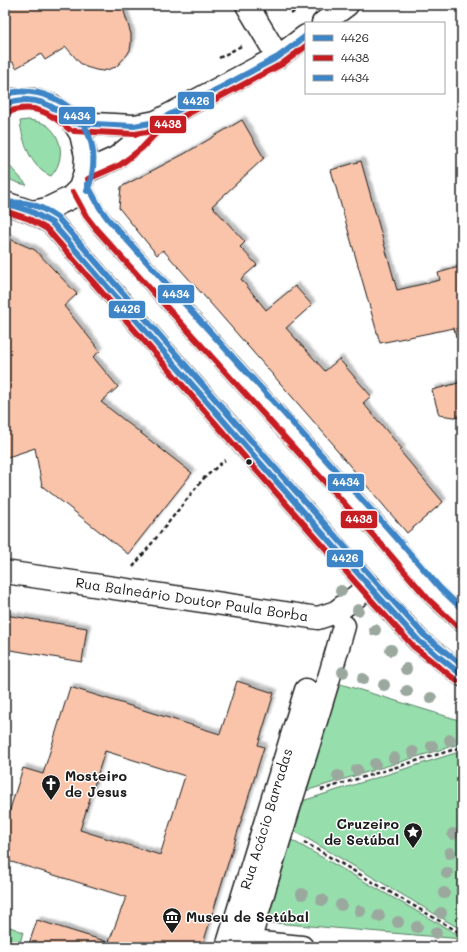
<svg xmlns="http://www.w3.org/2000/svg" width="467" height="952" viewBox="0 0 467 952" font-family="Mali,sans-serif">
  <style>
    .green { fill: #96deac; stroke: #597d64 }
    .building { fill: #f9c4aa; stroke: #1c1c1c; fill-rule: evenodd; filter: url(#shadow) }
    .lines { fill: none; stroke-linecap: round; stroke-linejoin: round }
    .minor-casing { stroke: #1c1c1c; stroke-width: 25 }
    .major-casing { stroke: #1c1c1c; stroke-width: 25 }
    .path { stroke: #1c1c1c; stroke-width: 2.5; stroke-dasharray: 4 3; stroke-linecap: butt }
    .minor { stroke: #fff; stroke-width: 22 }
    .major { stroke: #fff; stroke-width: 22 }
    .bus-1-casing { stroke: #fff; stroke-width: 9 }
    .bus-2-casing { stroke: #fff; stroke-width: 9 }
    .bus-3-casing { stroke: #fff; stroke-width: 9 }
    .bus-1 { stroke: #3d85c6; stroke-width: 6 }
    .bus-2 { stroke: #c61d23; stroke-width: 6 }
    .bus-3 { stroke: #3d85c6; stroke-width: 6 }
    .tree { fill: #9aa89e }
    .bus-dot { fill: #1c1c1c; stroke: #fff; stroke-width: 1.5 }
    .labels { text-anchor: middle; stroke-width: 3; stroke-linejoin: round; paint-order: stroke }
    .street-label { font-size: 14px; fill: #1c1c1c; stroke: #fff }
    .poi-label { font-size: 14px; font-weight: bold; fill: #1c1c1c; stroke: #fff; text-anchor: start }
    .line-badge { stroke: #fff; stroke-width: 1.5 }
    .badge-label { font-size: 11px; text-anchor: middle; font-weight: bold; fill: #fff }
  </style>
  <defs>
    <filter id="shadow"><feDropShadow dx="3.5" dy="-3.5" stdDeviation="1" flood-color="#0004"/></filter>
  </defs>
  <rect width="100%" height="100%" fill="#fff"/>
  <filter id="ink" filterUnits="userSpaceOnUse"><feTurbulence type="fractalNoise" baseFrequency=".025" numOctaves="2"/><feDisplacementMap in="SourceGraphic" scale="8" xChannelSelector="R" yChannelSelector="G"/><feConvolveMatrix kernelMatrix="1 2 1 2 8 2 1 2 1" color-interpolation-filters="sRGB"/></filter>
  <g filter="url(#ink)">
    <!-- green -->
    <g class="green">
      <path d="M28,120C35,121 42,122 48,126C64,139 64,162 51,176C31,169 22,140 20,121Z"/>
      <path d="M5,161L27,185C21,184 9,181 5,175C4,172 5,165 5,161Z"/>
      <path d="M334,682L462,721V743L302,792Z"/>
      <path d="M462,751V930L291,829L299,802Z"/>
      <path d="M288,838L462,937V939L263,922Z"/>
      <path d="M5,925L23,932L19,947H5Z"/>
    </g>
    <!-- building -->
    <g class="building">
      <path d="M5,5H122L131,34V44L130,50L127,55L116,67L103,71L96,70L86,67L80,63L66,47L45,60L41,54L16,68L13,62H5Z"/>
      <path d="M242,120L264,158L212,206L245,242L240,247L257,265L241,279L266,310L295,286L312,305L286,328L325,371L339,359L371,396L363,403L402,449L400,451L443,502L407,533L333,446L334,445L212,305L163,250L157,255L119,208L121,187L184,154Z"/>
      <path d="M361,161L397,290L440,280L438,273L462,266V336L456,337L454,328L380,343L331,170Z"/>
      <path d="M5,237L35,250L77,294L64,306L100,351L93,357L118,387L101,402L192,473L128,554L42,486L35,448L5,458Z"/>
      <path d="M462,382V418L439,415L432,390Z"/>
      <path d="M5,615L87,628L82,662L5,649Z"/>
      <path d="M237,681L274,693L258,745L264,747L202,947H107L126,897L5,860V825L23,768L43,774L70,687L220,734ZM105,751L185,776L160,855L80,830Z"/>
      <path d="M37,920L108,942L107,947H28Z"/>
    </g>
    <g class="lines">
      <defs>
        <g id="minor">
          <path d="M247,5L278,57"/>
          <path id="s1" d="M5,572L318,618L336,612L370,586"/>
          <path d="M250,942L302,947"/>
          <path id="s2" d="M227,947L306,690"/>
          <path d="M248,947C277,839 314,734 344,626"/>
        </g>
        <g id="major">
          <path d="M323,23L347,5"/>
          <path d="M5,104L13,100H34L53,106L64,114L74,123L81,134L86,156L85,172L80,188L70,198L47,209L32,212L5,203"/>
          <path d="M74,123L134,126L156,122"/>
          <path d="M85,172L116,158L136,142L156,122L278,57L306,36"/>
          <path d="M80,188L93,212L102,224L387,539L434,594L462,620"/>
          <path d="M32,212L52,223L255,457L378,596L419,641L462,675"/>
        </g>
      </defs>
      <!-- minor casing -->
      <use href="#minor" class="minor-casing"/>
      <!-- major casing -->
      <use href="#major" class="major-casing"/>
      <!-- path -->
      <g class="path">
        <path d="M291,14L303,5"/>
        <path d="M219,58L243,45"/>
        <path d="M133,567L203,479L225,460"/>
        <path d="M321,790L462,747"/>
        <path d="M304,842L462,934"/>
      </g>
      <!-- minor -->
      <use href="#minor" class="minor"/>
      <!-- major -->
      <use href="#major" class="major"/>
      <defs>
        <g id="bus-1">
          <path d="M5,104C34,94 52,104 74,123"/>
          <path d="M74,123L134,126L156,122L278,57L306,36"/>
          <path d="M5,203L32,212L52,223L255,457L378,596L419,641L462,675"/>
        </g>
        <g id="bus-2">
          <path d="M8,112C33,103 49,112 69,129"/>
          <path d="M74,131L135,134L158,130L173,122"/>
          <path d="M88,179L120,165L142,148L161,128L282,64L306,46"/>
          <path d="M73,192L86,216L96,229L381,544L428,599L457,626"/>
          <path d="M5,211L29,219L47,229L249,462L372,601L414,647L457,681"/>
        </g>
        <g id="bus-3">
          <path d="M5,95C15,90 27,91 38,93C84,103 105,148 87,191"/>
          <path d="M87,184L100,208L108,219L393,534L440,588L462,609"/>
          <path d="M5,203C27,201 39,205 57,217L261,452L384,591L424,635L462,665"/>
        </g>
      </defs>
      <!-- bus-1 casing -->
      <use href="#bus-1" class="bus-1-casing"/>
      <!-- bus-2 casing -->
      <use href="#bus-2" class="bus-2-casing"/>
      <!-- bus-3 casing -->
      <use href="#bus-3" class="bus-3-casing"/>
      <!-- bus-1 -->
      <use href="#bus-1" class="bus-1"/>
      <!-- bus-2 -->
      <use href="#bus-2" class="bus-2"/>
      <!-- bus-3 -->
      <use href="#bus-3" class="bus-3"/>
    </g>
    <!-- trees -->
    <g class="tree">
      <circle cx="341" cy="591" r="6"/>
      <circle cx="358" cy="610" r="6"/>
      <circle cx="375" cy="630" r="6"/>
      <circle cx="391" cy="650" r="6"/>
      <circle cx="406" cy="669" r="6"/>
      <circle cx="343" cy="672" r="6"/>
      <circle cx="363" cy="679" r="6"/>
      <circle cx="384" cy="685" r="6"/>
      <circle cx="407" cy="691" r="6"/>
      <circle cx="431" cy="698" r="6"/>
      <circle cx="450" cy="740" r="6"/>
      <circle cx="432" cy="746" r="6"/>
      <circle cx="413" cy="752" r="6"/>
      <circle cx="394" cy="758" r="6"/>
      <circle cx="375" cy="764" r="6"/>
      <circle cx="357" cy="770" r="6"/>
      <circle cx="338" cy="776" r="6"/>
      <circle cx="453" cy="834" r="6"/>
      <circle cx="450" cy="853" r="6"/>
      <circle cx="447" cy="873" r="6"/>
      <circle cx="444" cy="893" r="6"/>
      <circle cx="302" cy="894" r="6"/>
      <circle cx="322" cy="900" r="6"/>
      <circle cx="341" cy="905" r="6"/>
      <circle cx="360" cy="911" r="6"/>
      <circle cx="441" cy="913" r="6"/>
      <circle cx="379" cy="916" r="6"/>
      <circle cx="398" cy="922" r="6"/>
      <circle cx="417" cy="927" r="6"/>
      <circle cx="436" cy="933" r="6"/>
    </g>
  </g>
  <!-- icons -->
  <defs>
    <symbol id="church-pin" viewBox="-11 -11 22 30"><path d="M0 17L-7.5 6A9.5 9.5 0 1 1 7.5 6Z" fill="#1c1c1c" stroke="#fff"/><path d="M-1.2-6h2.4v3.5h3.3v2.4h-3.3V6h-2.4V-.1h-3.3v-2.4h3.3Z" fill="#fff"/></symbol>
    <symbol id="sight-pin" viewBox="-11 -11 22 30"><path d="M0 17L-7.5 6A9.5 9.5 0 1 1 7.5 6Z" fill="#1c1c1c" stroke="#fff"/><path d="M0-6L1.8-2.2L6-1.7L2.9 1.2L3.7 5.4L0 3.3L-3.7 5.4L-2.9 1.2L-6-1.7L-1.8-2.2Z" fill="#fff"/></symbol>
    <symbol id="museum-pin" viewBox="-11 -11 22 30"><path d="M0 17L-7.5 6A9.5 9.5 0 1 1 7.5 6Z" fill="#1c1c1c" stroke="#fff"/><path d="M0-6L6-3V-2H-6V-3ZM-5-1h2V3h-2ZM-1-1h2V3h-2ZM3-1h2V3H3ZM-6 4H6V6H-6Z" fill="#fff"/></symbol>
  </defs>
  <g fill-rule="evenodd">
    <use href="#church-pin" x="40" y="773" width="22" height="30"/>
    <use href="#sight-pin" x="402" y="821" width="22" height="30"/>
    <use href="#museum-pin" x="161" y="906" width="22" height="30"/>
  </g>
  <!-- markers -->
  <circle class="bus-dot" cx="249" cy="462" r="3.5"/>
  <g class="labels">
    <!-- street labels -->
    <g class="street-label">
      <text dy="5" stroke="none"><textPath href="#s1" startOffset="189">Rua Balneário Doutor Paula Borba</textPath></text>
      <text dy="5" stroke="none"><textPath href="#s2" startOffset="134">Rua Acácio Barradas</textPath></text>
    </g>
    <!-- poi labels -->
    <g class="poi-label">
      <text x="65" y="781">Mosteiro<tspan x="65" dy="16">de Jesus</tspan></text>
      <text x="399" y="829" text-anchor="end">Cruzeiro<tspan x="399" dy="16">de Setúbal</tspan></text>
      <text x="186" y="922">Museu de Setúbal</text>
    </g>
  </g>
  <g class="line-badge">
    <rect x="177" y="91" width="38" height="19" rx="4" fill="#3d85c6"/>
    <rect x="58" y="106" width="38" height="19" rx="4" fill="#3d85c6"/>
    <rect x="149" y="115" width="38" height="19" rx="4" fill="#c61d23"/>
    <rect x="157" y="284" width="38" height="20" rx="4" fill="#3d85c6"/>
    <rect x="108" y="300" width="38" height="19" rx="4" fill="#3d85c6"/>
    <rect x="327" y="473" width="38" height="19" rx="4" fill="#3d85c6"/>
    <rect x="340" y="510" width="38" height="19" rx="4" fill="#c61d23"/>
    <rect x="326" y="549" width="38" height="19" rx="4" fill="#3d85c6"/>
  </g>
  <g class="badge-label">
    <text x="196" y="105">4426</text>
    <text x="77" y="120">4434</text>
    <text x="168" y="128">4438</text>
    <text x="176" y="298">4434</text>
    <text x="127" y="313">4426</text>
    <text x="346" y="486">4434</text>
    <text x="359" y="523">4438</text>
    <text x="345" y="562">4426</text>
  </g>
  <!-- margin -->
  <rect width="467" height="952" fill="none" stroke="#fff" stroke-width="20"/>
  <rect x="10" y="10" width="447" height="932" fill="none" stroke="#1c1c1c" stroke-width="1.5" filter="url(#ink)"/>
  <!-- legend -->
  <rect x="305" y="22" width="140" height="72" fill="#ffffff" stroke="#a4a4a4"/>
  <rect x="313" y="35" width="20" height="6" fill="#3d85c6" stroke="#a4a4a4"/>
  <text x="341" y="42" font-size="12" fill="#1c1c1c">4426</text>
  <rect x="313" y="55" width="20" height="6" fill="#c61d23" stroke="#a4a4a4"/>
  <text x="341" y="62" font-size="12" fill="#1c1c1c">4438</text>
  <rect x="313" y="75" width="20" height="6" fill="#3d85c6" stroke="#a4a4a4"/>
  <text x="341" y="82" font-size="12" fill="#1c1c1c">4434</text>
</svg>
